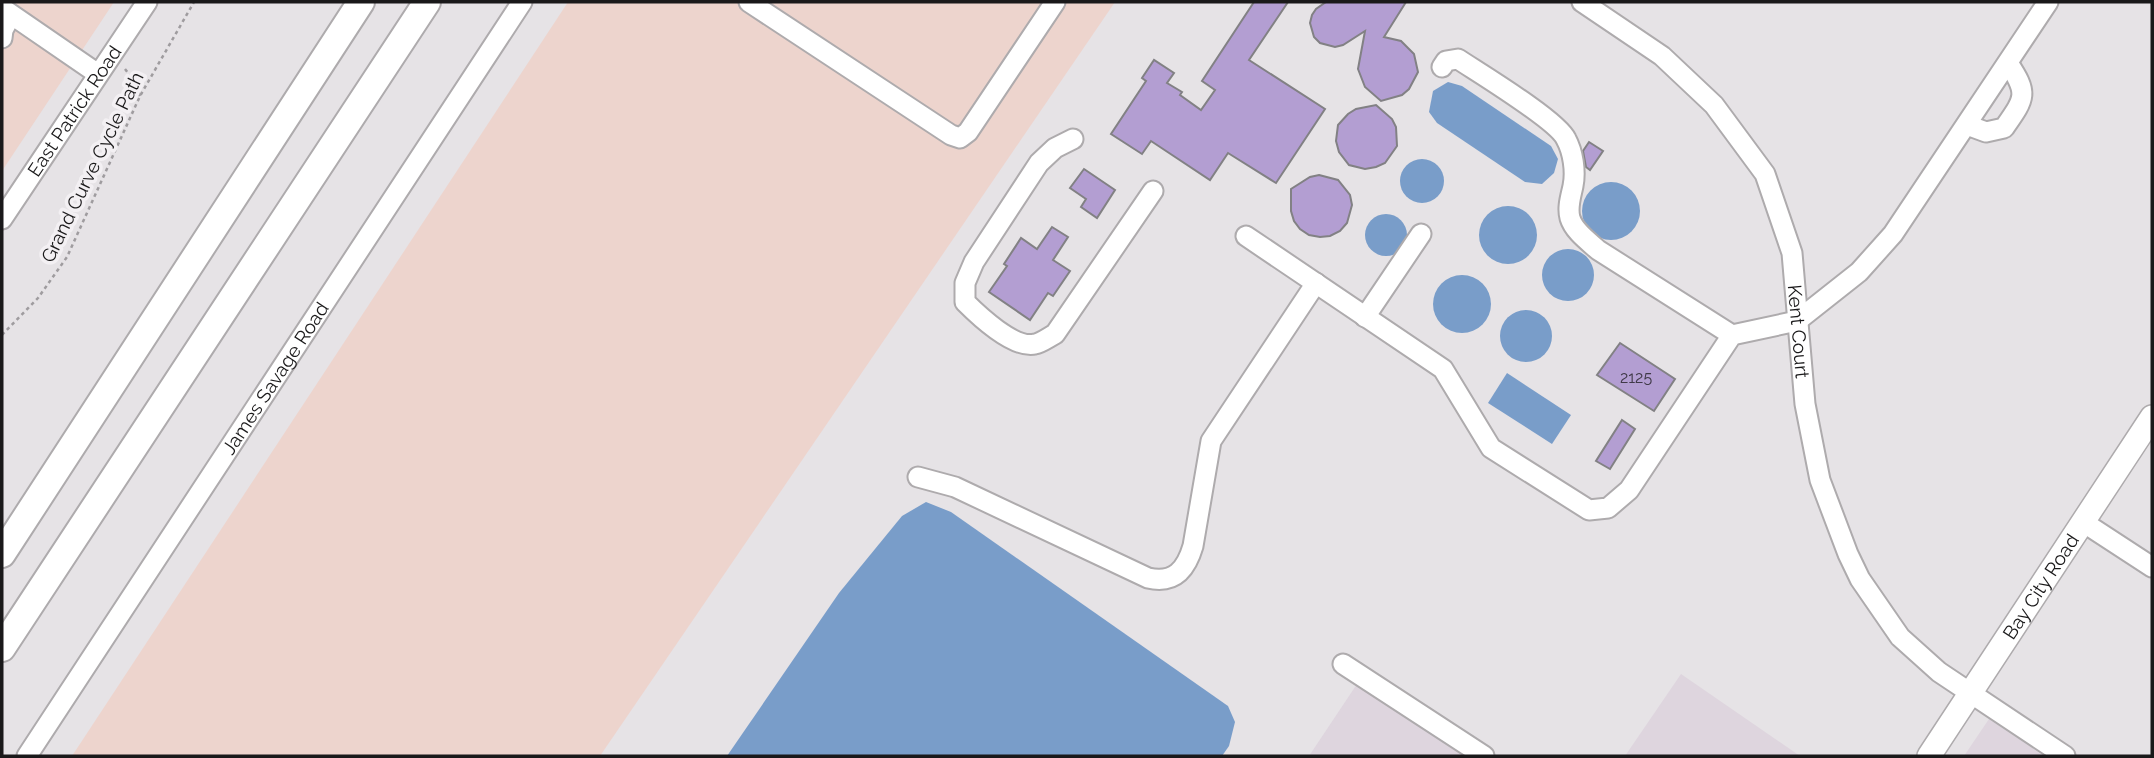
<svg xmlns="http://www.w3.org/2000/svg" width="2154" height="758" viewBox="0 0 2154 758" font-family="Raleway,sans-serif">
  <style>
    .built { fill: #ded5de }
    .industrial { fill: #edd4cd }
    .water { fill: #799dc9 }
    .building { fill: #b39ed2; stroke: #828184; stroke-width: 2 }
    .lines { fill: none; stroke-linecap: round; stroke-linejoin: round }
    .minor-casing { stroke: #aeabad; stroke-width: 23 }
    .major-casing { stroke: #aeabad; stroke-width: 26 }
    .highway-casing { stroke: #aeabad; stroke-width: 30 }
    .path { stroke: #9f9c9f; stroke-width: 2.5; stroke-dasharray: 3.5 3.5; stroke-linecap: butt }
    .minor { stroke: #fff; stroke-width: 19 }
    .major { stroke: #fff; stroke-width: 23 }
    .highway { stroke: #fff; stroke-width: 26 }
    .labels { text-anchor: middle; stroke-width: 7; stroke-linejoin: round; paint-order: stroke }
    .number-label { font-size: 16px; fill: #403a48 }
    .street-label { font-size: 19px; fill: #1a191a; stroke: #f3f0f3 }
  </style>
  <rect width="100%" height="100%" fill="#e6e3e6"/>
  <!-- built -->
  <g class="built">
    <path d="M1681,674L1800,756H1625Z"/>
    <path d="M1357,684L1466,756H1309Z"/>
    <path d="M1989,719L2044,756H1964Z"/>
  </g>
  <!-- industrial -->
  <g class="industrial">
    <path d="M2,2H114L2,171Z"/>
    <path d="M568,2H1115L600,756H72Z"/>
  </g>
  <!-- water -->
  <g class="water">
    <path d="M1448,82L1462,86L1551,146L1558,159L1554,173L1542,184L1525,182L1437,123L1429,112L1433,91Z"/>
    <circle cx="1422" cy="181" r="22"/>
    <circle cx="1611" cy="211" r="29"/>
    <circle cx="1508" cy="235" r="29"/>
    <circle cx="1386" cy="235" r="21"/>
    <circle cx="1568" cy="275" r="26"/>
    <circle cx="1462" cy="304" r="29"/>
    <circle cx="1526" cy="336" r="26"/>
    <path d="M1507,373L1571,415L1552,444L1488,403Z"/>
    <path d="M926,502L951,512L1228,706L1235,722L1229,746L1222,756H727L839,593L902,516Z"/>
  </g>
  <!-- building -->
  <g class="building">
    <path d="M1254,2H1288L1249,60L1325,109L1276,183L1228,153L1210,180L1151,141L1142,154L1111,134L1146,81L1142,78L1154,60L1174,73L1167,83L1182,92L1180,95L1201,110L1215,90L1202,81Z"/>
    <path d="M1326,2H1406L1384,37L1401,41L1414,54L1418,72L1409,89L1402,95L1381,101L1365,87L1358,69L1365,31L1343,45L1335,47L1320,43L1314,37L1310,23L1312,15L1316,9Z"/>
    <path d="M1376,105L1392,119L1396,127L1397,146L1385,163L1376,167L1365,169L1349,165L1339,152L1336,141L1338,125L1348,114L1356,109Z"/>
    <path d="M1589,142L1603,151L1590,170L1586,167L1583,151Z"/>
    <path d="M1084,169L1115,190L1097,218L1081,207L1086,199L1070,188Z"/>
    <path d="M1319,175L1338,180L1350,195L1352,205L1347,223L1340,231L1330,236L1320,237L1309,235L1300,229L1294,221L1291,211V189L1310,177Z"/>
    <path d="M1052,227L1068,237L1053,260L1070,271L1053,296L1048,293L1030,320L989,292L1007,266L1004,264L1021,238L1037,249Z"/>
    <path d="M1620,343L1675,379L1654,411L1597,375Z"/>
    <path d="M1622,420L1635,429L1610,469L1596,461Z"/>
  </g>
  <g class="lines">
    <defs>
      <g id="minor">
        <path d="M749,2L951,135L960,138L968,132L1055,2"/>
        <path id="s1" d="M1582,2L1662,56L1714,105L1765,174L1792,253L1805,404L1820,480L1848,554L1860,579L1900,637L1939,672L2065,756"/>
        <path d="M2,8L98,74"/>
        <path d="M2,38L3,30L11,15"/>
        <path d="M1442,67L1446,61L1458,59C1479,73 1557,120 1566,139C1573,152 1576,171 1573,186C1571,196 1567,207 1570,218C1574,231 1588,241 1598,250L1732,335"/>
        <path d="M1967,125L1986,132L2004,128C2025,98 2029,94 2008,63"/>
        <path d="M1073,139L1055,148L1039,163L974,262L965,283V302C979,316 1014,349 1035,344C1041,343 1049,337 1055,334L1153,191"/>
        <path id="s2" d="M2,219L147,2"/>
        <path d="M1246,236L1443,369L1491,448L1589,510L1608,508L1629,490L1732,335L1797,321L1859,272L1893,234L2048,2"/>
        <path d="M1365,317L1421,234"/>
        <path d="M918,477L955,487L1148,578C1174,584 1186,570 1193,546L1211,441L1316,283"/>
        <path d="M2083,522L2152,567"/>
        <path d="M1343,664L1484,756"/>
        <path id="s3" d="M27,756L522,2"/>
      </g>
      <g id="major">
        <path id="s4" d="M1929,756L2152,417"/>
      </g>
      <g id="highway">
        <path d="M2,554L361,2"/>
        <path d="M2,648L427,2"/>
      </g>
    </defs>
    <!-- minor casing -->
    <use href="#minor" class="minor-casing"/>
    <!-- major casing -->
    <use href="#major" class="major-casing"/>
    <!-- highway casing -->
    <use href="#highway" class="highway-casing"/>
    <!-- path -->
    <g class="path">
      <path d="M125,69L135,82L140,96"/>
      <path d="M2,335L38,298L67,257L140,96L194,2"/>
    </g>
    <!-- minor -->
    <use href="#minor" class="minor"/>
    <!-- major -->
    <use href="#major" class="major"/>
    <!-- highway -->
    <use href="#highway" class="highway"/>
  </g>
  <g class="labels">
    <!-- number labels -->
    <g class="number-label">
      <text x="1636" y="383">2125</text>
    </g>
    <!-- street labels -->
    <g class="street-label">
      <text dy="7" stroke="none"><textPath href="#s2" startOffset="130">East Patrick Road</textPath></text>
      <text transform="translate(92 167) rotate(-64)" y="7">Grand Curve Cycle Path</text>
      <text dy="7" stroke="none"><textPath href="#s1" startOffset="416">Kent Court</textPath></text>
      <text dy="7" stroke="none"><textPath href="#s3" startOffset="452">James Savage Road</textPath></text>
      <text dy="7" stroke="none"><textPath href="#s4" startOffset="203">Bay City Road</textPath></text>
    </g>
  </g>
  <!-- border -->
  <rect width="2154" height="758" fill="none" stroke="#1a191a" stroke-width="7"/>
</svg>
